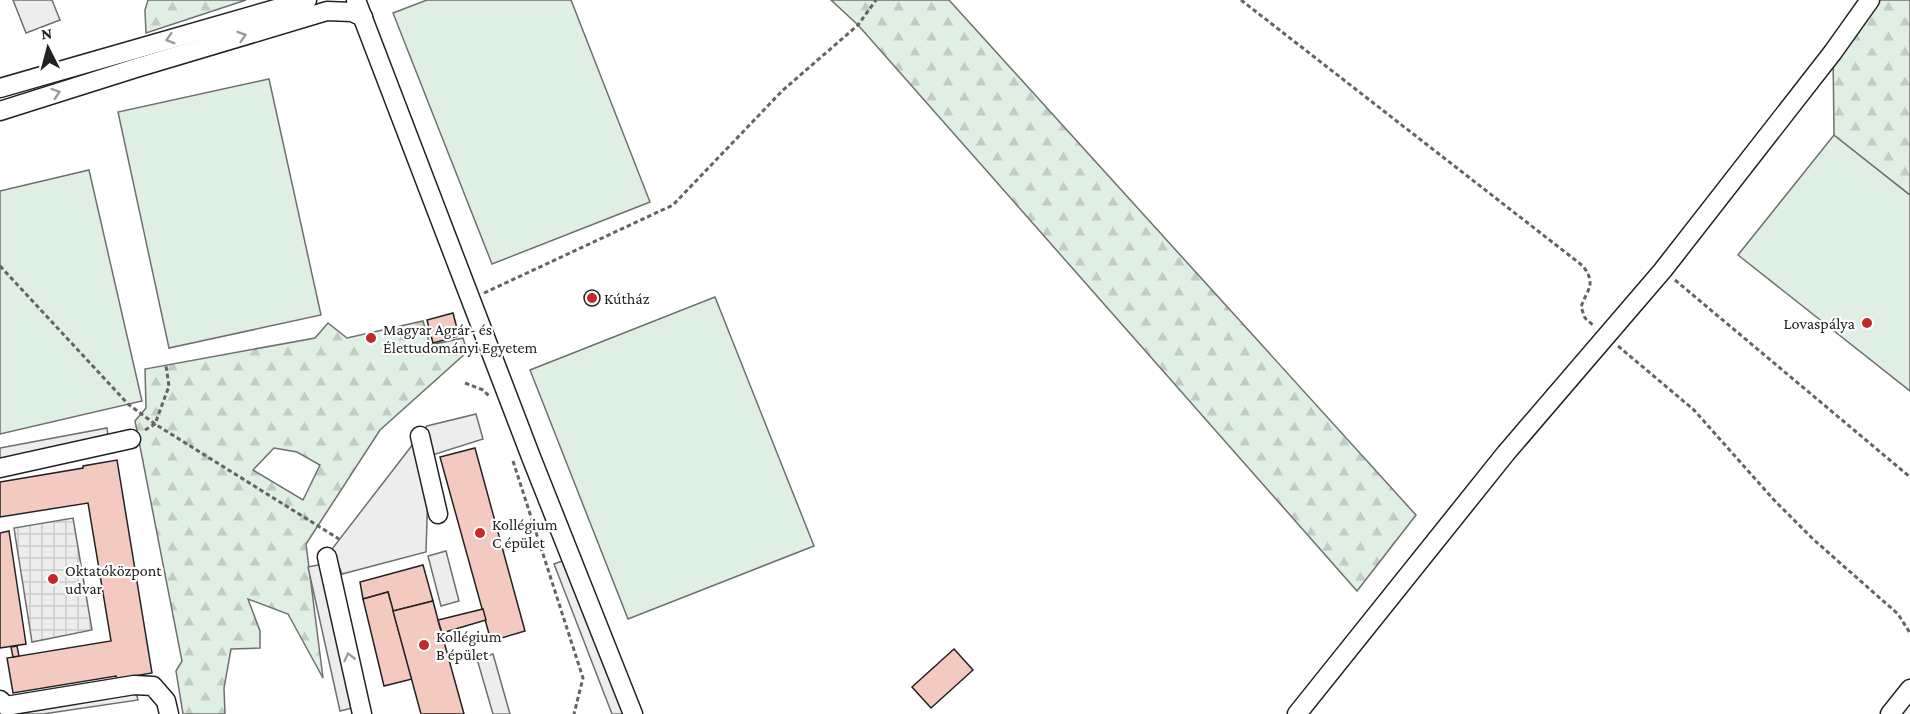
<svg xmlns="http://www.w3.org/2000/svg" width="1910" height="714" viewBox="0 0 1910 714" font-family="'Crimson Pro',serif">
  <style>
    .green { fill: #e0efe3; stroke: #6f6f6f; stroke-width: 1.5 }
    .forest { fill: url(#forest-firs); stroke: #6f6f6f; stroke-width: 1.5; fill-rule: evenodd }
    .parking { fill: #ededed; stroke: #6f6f6f; stroke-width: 1.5 }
    .plaza { fill: url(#plaza-grid); stroke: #6f6f6f; stroke-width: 1.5 }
    .building { fill: #f3c9c0; stroke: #222; stroke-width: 1.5 }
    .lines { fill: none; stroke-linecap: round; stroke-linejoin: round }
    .minor-casing { stroke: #222; stroke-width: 21 }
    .path { stroke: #646464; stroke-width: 3; stroke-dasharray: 4.5 3; stroke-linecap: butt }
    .minor { stroke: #fff; stroke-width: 18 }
    .oneway { stroke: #9c9c9c }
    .poi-dot { fill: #c62828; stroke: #fff; stroke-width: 2 }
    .labels { text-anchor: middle; stroke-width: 4.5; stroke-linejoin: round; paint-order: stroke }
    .poi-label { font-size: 16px; fill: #222; stroke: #fff; text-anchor: start }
  </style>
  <defs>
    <pattern id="forest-firs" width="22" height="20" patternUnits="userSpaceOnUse" patternTransform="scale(1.5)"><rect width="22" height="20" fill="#e0efe3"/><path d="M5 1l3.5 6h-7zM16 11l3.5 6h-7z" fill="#c0cdc2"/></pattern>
    <pattern id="plaza-grid" width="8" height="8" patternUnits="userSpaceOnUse" patternTransform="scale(1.5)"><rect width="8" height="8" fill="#ededed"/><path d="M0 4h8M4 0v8" fill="none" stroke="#cbcbcb"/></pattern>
  </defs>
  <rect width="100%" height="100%" fill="#fff"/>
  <!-- green -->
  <g class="green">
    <path d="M427,0H571L650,202L492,264L393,13Z"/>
    <path d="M269,79L321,315L169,348L118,112Z"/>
    <path d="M1834,135L1910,195V391L1738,255Z"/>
    <path d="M89,170L142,401L0,434V191Z"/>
    <path d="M715,297L814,546L628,619L530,370Z"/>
  </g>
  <!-- forest -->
  <g class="forest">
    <path d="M148,0H246L146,33L145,10Z"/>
    <path d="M831,0H949L1416,515L1357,591L858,25Z"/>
    <path d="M1870,0H1910V195L1834,135L1833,52Z"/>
    <path d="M423,321L430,345L463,338L467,352L380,430L306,544L323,678L288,614L248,599L260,631V648L231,649L224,688L225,714H183L176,671L182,661L135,421L146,408L145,369L315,338L328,323L347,338ZM274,448L297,452L320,465L303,500L253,470Z"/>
  </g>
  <!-- parking -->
  <g class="parking">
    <path d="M13,0H52L60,20L26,33Z"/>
    <path d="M476,414L483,439L429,456L426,552L342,574L332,549L427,426Z"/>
    <path d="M107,428L109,444L0,468V448Z"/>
    <path d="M446,551L459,601L441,606L428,556Z"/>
    <path d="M571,558L633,714H612L554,564Z"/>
    <path d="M328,563L360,706L340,711L308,567Z"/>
    <path d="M493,654L510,714H493L477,659Z"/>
    <path d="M134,685L138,700L43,714H0V700Z"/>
  </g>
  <!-- plaza -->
  <path class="plaza" d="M73,518L92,630L32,642L14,528Z"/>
  <!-- building -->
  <g class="building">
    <circle cx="592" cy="298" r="8"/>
    <path d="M453,313L459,336L433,343L427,320Z"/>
    <path d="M475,448L525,631L491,641L440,457Z"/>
    <path d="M117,460L152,673L117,679L116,676L13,693L7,658L111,641L88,503L0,517V482L83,468V466Z"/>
    <path d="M9,531L26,644L0,648V533Z"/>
    <path d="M423,565L433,601L393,611L388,592L363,599L360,582Z"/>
    <path d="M388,592L412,679L384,686L363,599Z"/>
    <path d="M433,601L438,620L464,714H421L393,611Z"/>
    <path d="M483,609L486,620L442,633L438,620Z"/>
    <path d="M17,646L19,656L13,657L11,647Z"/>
    <path d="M954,649L973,670L931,708L912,687Z"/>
  </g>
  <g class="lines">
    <defs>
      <g id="minor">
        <path d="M356,0L531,457L633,714"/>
        <path d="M0,88L307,0"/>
        <path d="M0,111L136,68L327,11L352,12L363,17"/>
        <path d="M420,436L438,514"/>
        <path d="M0,468L131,439"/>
        <path d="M327,557L362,714"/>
        <path d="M0,700L6,706L134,685L153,686L166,701L169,714"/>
        <path d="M1297,714L1506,453L1663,270L1833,52L1870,0"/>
        <path d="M1890,714L1910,689"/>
      </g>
    </defs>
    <!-- minor casing -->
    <use href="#minor" class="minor-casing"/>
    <!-- path -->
    <g class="path">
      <path d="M1241,0L1583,266C1597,285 1587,289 1581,307L1585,318L1594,326"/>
      <path d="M0,266L128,404L155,424L339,539"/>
      <path d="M1675,280L1910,477"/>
      <path d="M484,293L673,205L782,91L858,25L876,0"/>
      <path d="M1618,346L1694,410L1774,500L1814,540L1898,614L1910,633"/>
      <path d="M465,383L483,390L489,396"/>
      <path d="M145,430L155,424L169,386L166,366"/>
      <path d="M513,461L583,678L574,714"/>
    </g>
    <!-- minor -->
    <use href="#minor" class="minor"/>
  </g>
  <!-- one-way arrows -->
  <defs><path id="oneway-chevron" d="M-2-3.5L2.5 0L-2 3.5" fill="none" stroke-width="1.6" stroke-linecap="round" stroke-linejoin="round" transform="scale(1.5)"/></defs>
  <g class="oneway">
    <use href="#oneway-chevron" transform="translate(242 36) rotate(-17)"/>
    <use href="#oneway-chevron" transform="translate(170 39) rotate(164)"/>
    <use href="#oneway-chevron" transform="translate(56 93) rotate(-18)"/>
    <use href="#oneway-chevron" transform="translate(349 657) rotate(-103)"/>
  </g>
  <!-- markers -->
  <g class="poi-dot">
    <circle cx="592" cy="298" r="6"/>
    <circle cx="1867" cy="323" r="6"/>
    <circle cx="371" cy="338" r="6"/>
    <circle cx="480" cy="533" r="6"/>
    <circle cx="53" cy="579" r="6"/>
    <circle cx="424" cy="645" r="6"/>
  </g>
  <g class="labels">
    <!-- poi labels -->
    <g class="poi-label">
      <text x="604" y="304">Kútház</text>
      <text x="1855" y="329" text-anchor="end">Lovaspálya</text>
      <text x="383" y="335">Magyar Agrár- és<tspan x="383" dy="18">Élettudományi Egyetem</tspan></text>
      <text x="492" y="530">Kollégium<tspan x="492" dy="18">C épület</tspan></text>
      <text x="65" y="576">Oktatóközpont<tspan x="65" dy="18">udvar</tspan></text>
      <text x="436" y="642">Kollégium<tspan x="436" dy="18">B épület</tspan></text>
    </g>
  </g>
  <!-- north arrow -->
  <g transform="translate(48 48) rotate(354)" stroke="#ffffff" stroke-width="4.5" paint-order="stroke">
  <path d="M0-4.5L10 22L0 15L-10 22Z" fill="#222222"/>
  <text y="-9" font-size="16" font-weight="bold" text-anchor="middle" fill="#222222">N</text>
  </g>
</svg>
